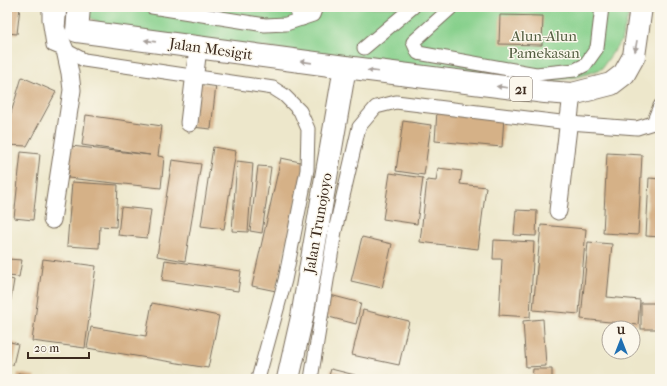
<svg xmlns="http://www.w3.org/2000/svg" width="667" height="386" viewBox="0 0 667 386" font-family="'IM FELL French Canon',serif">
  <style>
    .green { fill: #87d08c; stroke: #617d55 }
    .building { fill: #d5b187 }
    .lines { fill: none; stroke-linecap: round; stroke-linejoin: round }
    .pedestrian-casing { stroke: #796c5b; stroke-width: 15 }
    .minor-casing { stroke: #796c5b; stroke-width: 19 }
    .trunk-casing { stroke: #796c5b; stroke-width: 24 }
    .pedestrian { stroke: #fff; stroke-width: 13 }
    .minor { stroke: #fff; stroke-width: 17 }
    .trunk { stroke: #fff; stroke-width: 22 }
    .oneway { fill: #a79f9a }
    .labels { text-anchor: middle; stroke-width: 3; stroke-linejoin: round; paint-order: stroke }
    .shield { fill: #fbf7ec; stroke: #75685c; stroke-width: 1 }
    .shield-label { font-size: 14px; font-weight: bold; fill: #3b2a1e }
    .park-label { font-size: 15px; fill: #525c3f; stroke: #fbf7ec }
    .street-label { font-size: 15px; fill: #3b2a1e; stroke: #fbf7ec }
  </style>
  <rect width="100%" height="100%" fill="#fbf7ec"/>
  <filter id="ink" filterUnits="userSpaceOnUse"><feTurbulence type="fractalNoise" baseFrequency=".025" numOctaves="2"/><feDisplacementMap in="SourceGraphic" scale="8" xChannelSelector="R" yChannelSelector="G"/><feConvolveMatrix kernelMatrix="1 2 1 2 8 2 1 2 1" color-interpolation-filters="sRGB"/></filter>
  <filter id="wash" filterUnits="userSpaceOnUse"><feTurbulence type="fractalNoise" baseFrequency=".012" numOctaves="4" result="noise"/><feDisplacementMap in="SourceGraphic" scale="16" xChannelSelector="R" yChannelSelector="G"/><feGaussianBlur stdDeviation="0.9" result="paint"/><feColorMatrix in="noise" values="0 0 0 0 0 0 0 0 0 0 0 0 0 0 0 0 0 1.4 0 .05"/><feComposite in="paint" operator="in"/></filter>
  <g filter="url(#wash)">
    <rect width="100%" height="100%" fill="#ede7cb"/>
    <!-- green -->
    <path class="green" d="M85,7H631L621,41L601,69L581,76L543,83L109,28L84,14Z"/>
    <g id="blocks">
      <!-- building -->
      <g class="building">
        <path d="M7,7H20L17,34L7,33Z"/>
        <path d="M500,15L543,16L542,45L499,44Z"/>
        <path d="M22,77L56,92L27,146L7,145V126Z"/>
        <path d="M198,83L216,85L211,129L192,127Z"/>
        <path d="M437,111L504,117L502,147L435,141Z"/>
        <path d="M86,115L162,126L158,156L164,157L161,188L68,178L71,146L150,155L82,145Z"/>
        <path d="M403,121L431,125L424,175L396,171Z"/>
        <path d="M213,147L236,151L224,229L201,226Z"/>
        <path d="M21,152L40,154L33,220L14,218Z"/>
        <path d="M607,153L642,155L638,235L603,233Z"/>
        <path d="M281,158L305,163L276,291L252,286Z"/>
        <path d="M172,160L201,164L185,261L157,256Z"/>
        <path d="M237,161L253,163L248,232L232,231Z"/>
        <path d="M258,166L271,167L262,233L250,231Z"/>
        <path d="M438,168L462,171L460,184L486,187L478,249L420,242L427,180L436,181Z"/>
        <path d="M390,173L423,178L417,224L383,219Z"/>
        <path d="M649,178L660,179V237L646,236Z"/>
        <path d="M72,182L118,185L116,227L100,226L99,248L67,246Z"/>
        <path d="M121,207L151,210L147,238L118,235Z"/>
        <path d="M516,210L537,211L536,236L514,235Z"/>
        <path d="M541,225L586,229L579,314L533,310Z"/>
        <path d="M362,237L392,244L382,288L351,281Z"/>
        <path d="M494,240L534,242L530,317L499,315L502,259H493Z"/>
        <path d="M588,242L612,244L607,297L640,300L638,325L581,319Z"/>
        <path d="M7,259L22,260L19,277L7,276Z"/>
        <path d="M43,259L96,266L85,348L32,341Z"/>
        <path d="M165,260L241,271L238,291L162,280Z"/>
        <path d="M7,278L14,280L10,304L7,303Z"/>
        <path d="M330,295L361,303L356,324L325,316Z"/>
        <path d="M152,303L219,316L208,368L87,348L91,327L146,336Z"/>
        <rect x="641" y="303" width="19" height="26"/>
        <path d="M363,310L409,321L399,365L352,355Z"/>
        <path d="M543,319L546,366L526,367L523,321Z"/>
        <path d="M7,341L18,344L13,365L7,363Z"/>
        <path d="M331,369L355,375L354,379H328Z"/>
        <path d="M533,369H552V379H532Z"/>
        <path d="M18,373L35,376L34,379H17Z"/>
        <path d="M507,376L518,378V379H506Z"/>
      </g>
    </g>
  </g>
  <g filter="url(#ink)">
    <use href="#blocks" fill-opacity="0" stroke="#796c5b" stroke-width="1"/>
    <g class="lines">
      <defs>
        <g id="pedestrian">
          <path d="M49,7V19L53,45L65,50L84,60L273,88L284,95L300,111L308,129L307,170L285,280L258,379"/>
          <path d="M152,7L265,25L286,24L313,15L316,7"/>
          <path d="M294,7L302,19"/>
          <path d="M452,7L413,42L418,53L536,74L575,70L585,65L597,48L602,7"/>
          <path d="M364,48L413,7"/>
          <path d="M311,379L335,231L359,127L376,107L396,102L569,123L637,128L653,123L660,106"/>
        </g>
        <g id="minor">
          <path d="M189,123L198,48"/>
          <path d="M558,211L572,94"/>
          <path d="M52,220L72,90L70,73L65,50L56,28L58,7"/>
        </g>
        <g id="trunk">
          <path d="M79,7L77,31L345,67L545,92L572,94L611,84L624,74L634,56L641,7"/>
          <path d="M288,379L302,317L345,67"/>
        </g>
      </defs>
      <!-- pedestrian casing -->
      <use href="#pedestrian" class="pedestrian-casing"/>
      <!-- minor casing -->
      <use href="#minor" class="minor-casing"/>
      <!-- trunk casing -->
      <use href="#trunk" class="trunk-casing"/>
      <!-- pedestrian -->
      <use href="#pedestrian" class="pedestrian"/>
      <!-- minor -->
      <use href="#minor" class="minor"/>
      <!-- trunk -->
      <use href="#trunk" class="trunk"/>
    </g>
    <!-- one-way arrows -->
    <defs><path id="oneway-solid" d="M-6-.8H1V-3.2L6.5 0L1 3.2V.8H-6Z"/></defs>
    <g class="oneway">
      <use href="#oneway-solid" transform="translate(150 41) rotate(-172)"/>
      <use href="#oneway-solid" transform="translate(636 46) rotate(100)"/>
      <use href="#oneway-solid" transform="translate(306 62) rotate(-172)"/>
      <use href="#oneway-solid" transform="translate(373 71) rotate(-173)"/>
      <use href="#oneway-solid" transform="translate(502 87) rotate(-173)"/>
    </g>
  </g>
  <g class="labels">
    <!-- shield labels -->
    <rect class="shield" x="510" y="77" width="22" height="24" rx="3"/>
    <g class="shield-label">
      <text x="521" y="94">21</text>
    </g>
    <!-- park labels -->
    <g class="park-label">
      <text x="544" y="41">Alun-Alun<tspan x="544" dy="17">Pamekasan</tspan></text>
    </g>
    <!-- street labels -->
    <g class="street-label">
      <text transform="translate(211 49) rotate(8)" y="5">Jalan Mesigit</text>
      <text transform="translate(318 223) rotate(-80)" y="5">Jalan Trunojoyo</text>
    </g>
  </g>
  <!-- margin -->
  <rect width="667" height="386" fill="none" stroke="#fbf7ec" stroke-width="24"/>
  <!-- north arrow -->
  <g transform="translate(621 340)"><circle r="19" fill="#fbf7ec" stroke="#aea59a"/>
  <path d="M0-3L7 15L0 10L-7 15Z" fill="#1f6fb2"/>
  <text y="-6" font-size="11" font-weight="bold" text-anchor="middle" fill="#3b2a1e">U</text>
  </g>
  <!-- scale -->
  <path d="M28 352v6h61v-6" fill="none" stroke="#3b2a1e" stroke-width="2"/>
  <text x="34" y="352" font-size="12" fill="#3b2a1e" stroke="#fbf7ec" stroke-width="3" paint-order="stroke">20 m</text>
</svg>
